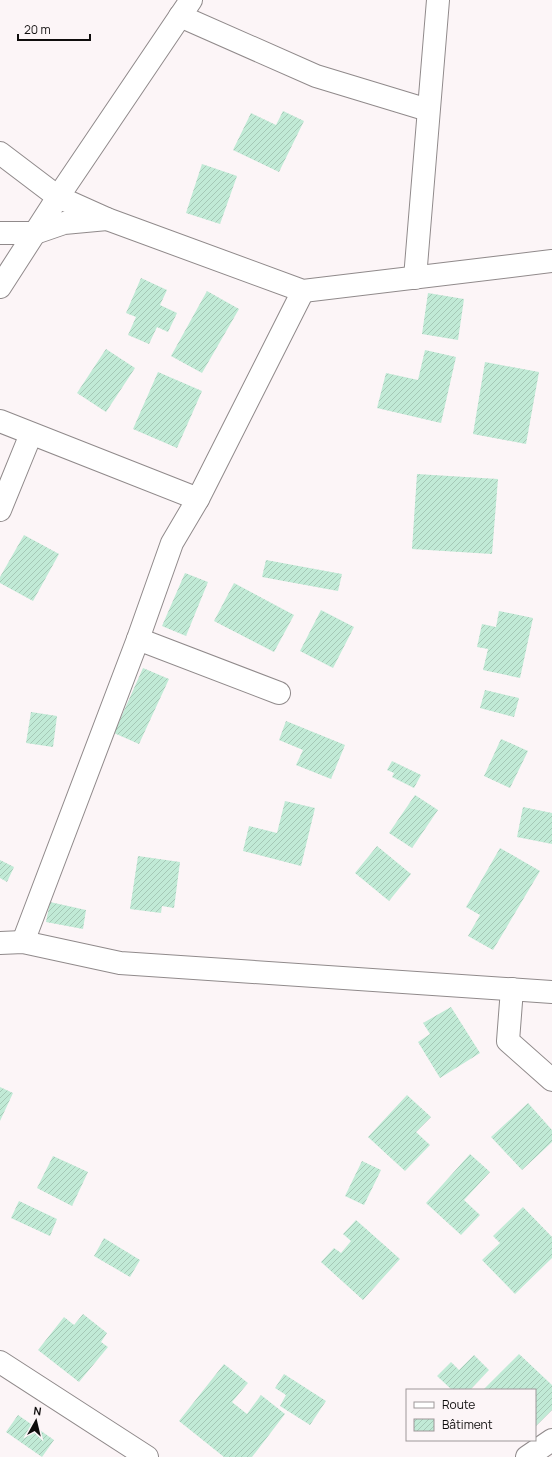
<svg xmlns="http://www.w3.org/2000/svg" width="552" height="1457" viewBox="0 0 552 1457" font-family="Manrope,sans-serif">
  <style>
    .building { fill: url(#building-hatch) }
    .lines { fill: none; stroke-linecap: round; stroke-linejoin: round }
    .street-casing { stroke: #908a8b; stroke-width: 24 }
    .secondary-casing { stroke: #908a8b; stroke-width: 24 }
    .street { stroke: #fff; stroke-width: 22 }
    .secondary { stroke: #fff; stroke-width: 22 }
  </style>
  <defs>
    <pattern id="building-hatch" width="6" height="6" patternUnits="userSpaceOnUse"><rect width="6" height="6" fill="#c1ead6"/><path d="M-1 1l2-2M0 6l6-6M5 7l2-2" fill="none" stroke="#a5c8b6"/></pattern>
  </defs>
  <rect width="100%" height="100%" fill="#fcf5f7"/>
  <!-- building -->
  <g class="building">
    <path d="M283,111L304,121L279,172L233,150L251,113L276,125Z"/>
    <path d="M202,164L237,176L220,224L186,213Z"/>
    <path d="M141,278L167,290L160,305L177,313L168,332L157,327L149,344L128,335L136,317L126,313Z"/>
    <path d="M207,291L239,309L202,373L171,356Z"/>
    <path d="M428,293L464,299L458,340L422,334Z"/>
    <path d="M106,349L135,368L106,412L77,393Z"/>
    <path d="M425,350L456,357L441,423L377,408L386,373L418,380Z"/>
    <path d="M485,362L539,372L526,444L473,434Z"/>
    <path d="M158,372L202,391L177,448L133,429Z"/>
    <path d="M417,474L498,479L492,554L412,549Z"/>
    <path d="M24,535L59,554L33,601L0,583V577Z"/>
    <path d="M266,560L342,574L338,591L262,577Z"/>
    <path d="M185,573L208,582L186,636L162,626Z"/>
    <path d="M234,583L294,615L274,652L214,621Z"/>
    <path d="M321,610L354,627L333,668L300,651Z"/>
    <path d="M499,611L533,618L520,678L483,670L488,649L477,647L482,624L496,627Z"/>
    <path d="M143,668L169,679L139,744L114,733Z"/>
    <path d="M485,690L519,698L514,717L480,708Z"/>
    <path d="M31,712L57,716L53,747L26,743Z"/>
    <path d="M286,721L345,745L331,779L296,765L303,750L279,740Z"/>
    <path d="M501,739L528,751L510,788L484,776Z"/>
    <path d="M392,761L421,775L414,788L392,777L394,773L387,770Z"/>
    <path d="M415,795L438,810L412,848L389,833Z"/>
    <path d="M285,801L315,808L301,866L243,851L249,826L277,833Z"/>
    <path d="M523,807L552,813V844L517,837Z"/>
    <path d="M377,846L411,874L389,901L355,873Z"/>
    <path d="M500,848L540,871L493,950L468,936L480,915L466,907Z"/>
    <path d="M138,856L180,862L174,908L162,906L161,913L130,909Z"/>
    <path d="M0,860L14,867L7,882L0,878Z"/>
    <path d="M50,902L86,910L83,929L46,922Z"/>
    <path d="M451,1007L480,1053L440,1078L418,1042L430,1034L423,1023Z"/>
    <path d="M0,1087L13,1093L0,1121Z"/>
    <path d="M407,1095L431,1117L416,1132L430,1145L405,1171L368,1137Z"/>
    <path d="M528,1103L552,1130V1142L522,1170L491,1137Z"/>
    <path d="M470,1154L490,1172L464,1200L480,1215L461,1235L426,1203Z"/>
    <path d="M53,1156L88,1172L72,1206L37,1188Z"/>
    <path d="M362,1161L381,1170L364,1205L345,1196Z"/>
    <path d="M19,1201L57,1219L50,1236L11,1218Z"/>
    <path d="M523,1207L552,1237V1258L515,1294L482,1260L500,1243L493,1236Z"/>
    <path d="M356,1220L400,1259L363,1300L321,1262L334,1248L341,1253L351,1241L343,1234Z"/>
    <path d="M104,1238L140,1260L130,1277L94,1256Z"/>
    <path d="M83,1314L107,1333L101,1342L108,1347L79,1382L38,1350L64,1317L74,1325Z"/>
    <path d="M519,1354L552,1385V1410L535,1427V1390H483Z"/>
    <path d="M474,1355L489,1370L470,1390H452L437,1376L451,1362L459,1370Z"/>
    <path d="M224,1364L248,1383L232,1402L247,1414L261,1395L285,1414L252,1457H224L179,1421Z"/>
    <path d="M284,1374L326,1401L310,1425L280,1406L286,1395L275,1388Z"/>
    <path d="M18,1415L54,1440L42,1457L6,1432Z"/>
  </g>
  <g class="lines">
    <defs>
      <g id="street">
        <path d="M180,16L316,76L428,110"/>
        <path d="M0,153L58,197L107,219L303,291L552,261"/>
        <path d="M0,233H35L64,223L107,219"/>
        <path d="M415,278L438,0"/>
        <path d="M0,287L58,197L191,0"/>
        <path d="M0,421L198,499"/>
        <path d="M0,510L31,434"/>
        <path d="M138,639L279,693"/>
        <path d="M23,942L138,639L172,543L198,499L303,291"/>
        <path d="M0,943L23,942L120,963L552,992"/>
        <path d="M512,989L508,1041L552,1080"/>
        <path d="M0,1362L147,1457"/>
      </g>
      <path id="secondary" d="M527,1457L552,1440"/>
    </defs>
    <!-- street casing -->
    <use href="#street" class="street-casing"/>
    <!-- secondary casing -->
    <use href="#secondary" class="secondary-casing"/>
    <!-- street -->
    <use href="#street" class="street"/>
    <!-- secondary -->
    <use href="#secondary" class="secondary"/>
  </g>
  <!-- legend -->
  <rect x="406" y="1389" width="130" height="52" fill="#fcf5f7" stroke="#9d9899"/>
  <rect x="414" y="1402" width="20" height="6" fill="#ffffff" stroke="#9d9899"/>
  <text x="442" y="1409" font-size="12" fill="#0f0d0d">Route</text>
  <rect x="414" y="1419" width="20" height="12" fill="url(#building-hatch)" stroke="#9d9899"/>
  <text x="442" y="1429" font-size="12" fill="#0f0d0d">Bâtiment</text>
  <!-- north arrow -->
  <g transform="translate(36 1421) rotate(8)" stroke="#fcf5f7" stroke-width="3" paint-order="stroke">
  <path d="M0-3L7 15L0 10L-7 15Z" fill="#0f0d0d"/>
  <text y="-6" font-size="11" font-weight="bold" text-anchor="middle" fill="#0f0d0d">N</text>
  </g>
  <!-- scale -->
  <path d="M18 34v6h72v-6" fill="none" stroke="#0f0d0d" stroke-width="2"/>
  <text x="24" y="34" font-size="12" fill="#0f0d0d" stroke="#fcf5f7" stroke-width="3" paint-order="stroke">20 m</text>
</svg>
